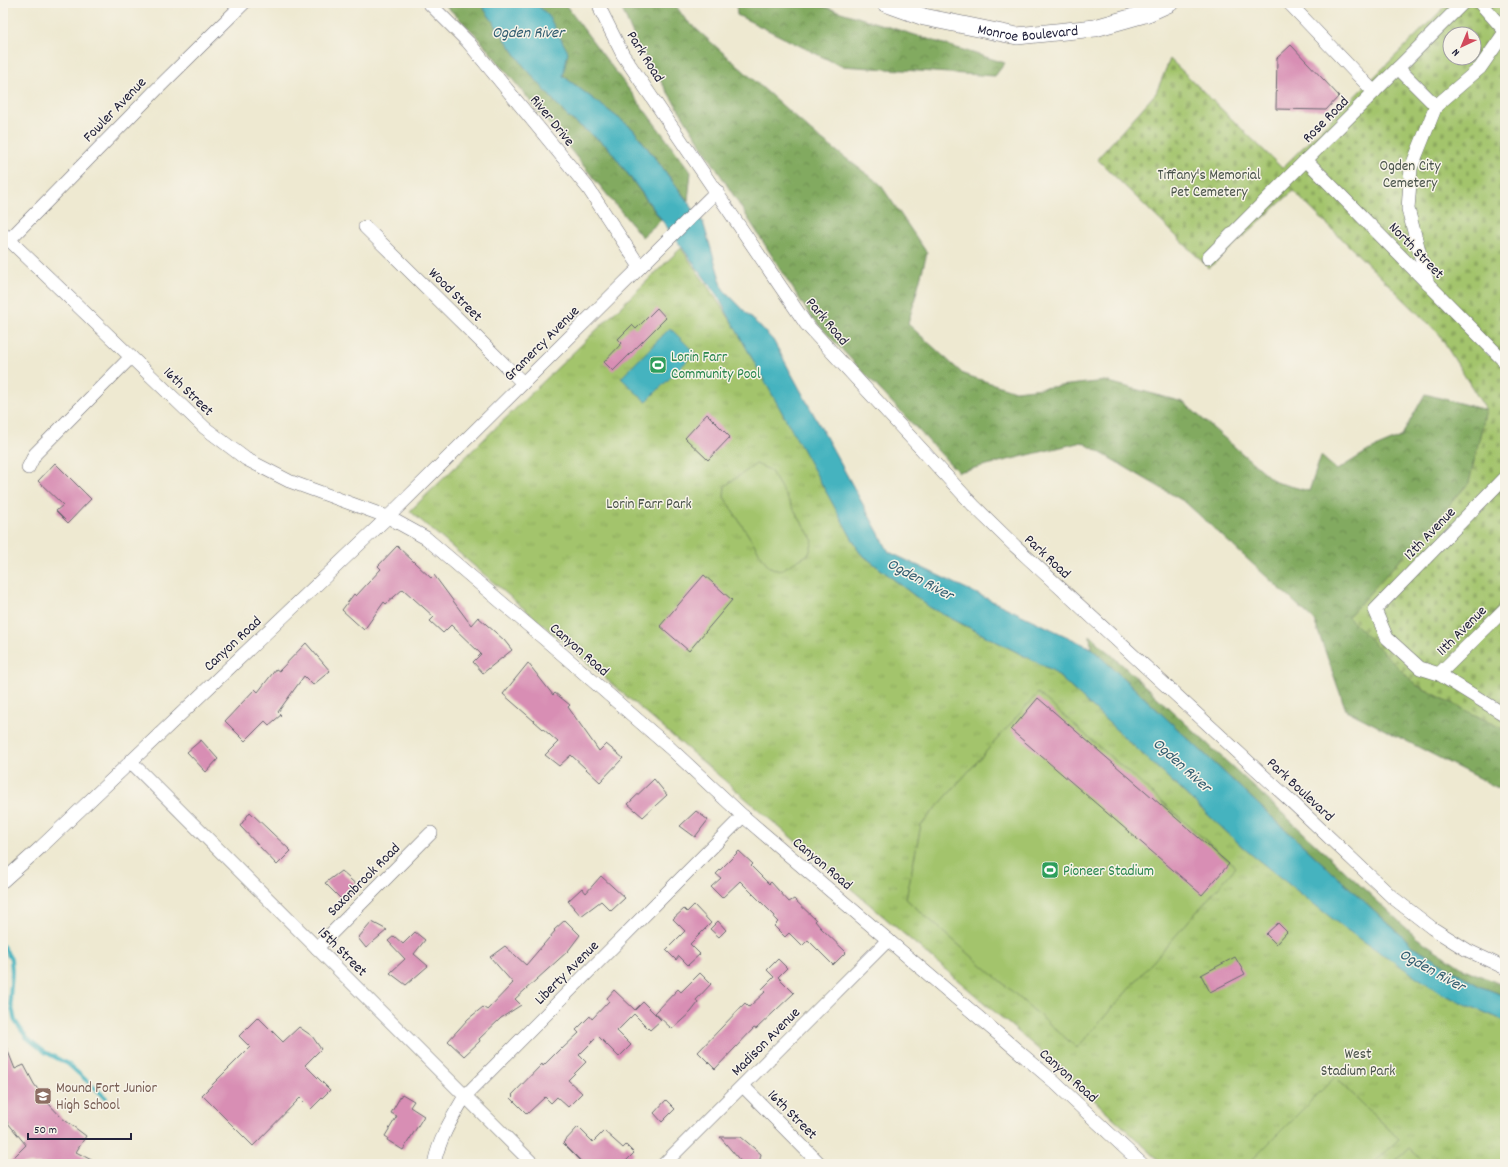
<svg xmlns="http://www.w3.org/2000/svg" width="1508" height="1167" viewBox="0 0 1508 1167" font-family="Dekko,sans-serif">
  <style>
    .grass { fill: url(#grass-tufts); stroke: #627354 }
    .forest { fill: url(#forest-crowns); stroke: #52664e }
    .cemetery { fill: url(#cemetery-stones); stroke: #627354; fill-rule: evenodd }
    .garden { fill: #a3c46c; stroke: #627354 }
    .water { fill: #44b3bf; stroke: #336a7d }
    .lines { fill: none; stroke-linecap: round; stroke-linejoin: round }
    .stream { stroke: #44b3bf; stroke-width: 4 }
    .building { fill: #d88eb4 }
    .minor-casing { stroke: #696870; stroke-width: 14 }
    .major-casing { stroke: #696870; stroke-width: 18 }
    .minor { stroke: #fff; stroke-width: 13 }
    .major { stroke: #fff; stroke-width: 17 }
    .labels { text-anchor: middle; stroke-width: 3; stroke-linejoin: round; paint-order: stroke }
    .street-label { font-size: 15px; fill: #22223b; stroke: #f7f3e8 }
    .park-label { font-size: 15px; fill: #49534a; stroke: #f7f3e8 }
    .leisure-label { font-size: 15px; fill: #27864d; stroke: #f7f3e8; text-anchor: start }
    .education-label { font-size: 15px; fill: #785e54; stroke: #f7f3e8; text-anchor: start }
    .water-label { font-size: 16px; font-style: italic; fill: #305c70; stroke: #f7f3e8 }
  </style>
  <defs>
    <pattern id="grass-tufts" width="24" height="20" patternUnits="userSpaceOnUse"><rect width="24" height="20" fill="#a3c46c"/><path d="M3 7l-1-3M5 7V3M7 7l1-3M15 17l-1-3M17 17v-4M19 17l1-3" fill="none" stroke="#8ca85e"/></pattern>
    <pattern id="forest-crowns" width="20" height="18" patternUnits="userSpaceOnUse"><rect width="20" height="18" fill="#82aa60"/><path d="M2 6a3 3 0 1 1 6 0M12 15a3 3 0 1 1 6 0" fill="none" stroke="#6a8a50"/></pattern>
    <pattern id="cemetery-stones" width="16" height="16" patternUnits="userSpaceOnUse"><rect width="16" height="16" fill="#a3c46c"/><path d="M2 7V4a2 2 0 0 1 4 0v3zM10 15v-3a2 2 0 0 1 4 0v3z" fill="#8ca85e"/></pattern>
  </defs>
  <rect width="100%" height="100%" fill="#f7f3e8"/>
  <filter id="ink" filterUnits="userSpaceOnUse"><feTurbulence type="fractalNoise" baseFrequency=".025" numOctaves="2"/><feDisplacementMap in="SourceGraphic" scale="8" xChannelSelector="R" yChannelSelector="G"/><feConvolveMatrix kernelMatrix="1 2 1 2 8 2 1 2 1" color-interpolation-filters="sRGB"/></filter>
  <filter id="wash" filterUnits="userSpaceOnUse"><feTurbulence type="fractalNoise" baseFrequency=".012" numOctaves="4" result="noise"/><feDisplacementMap in="SourceGraphic" scale="16" xChannelSelector="R" yChannelSelector="G"/><feGaussianBlur stdDeviation="0.9" result="paint"/><feColorMatrix in="noise" values="0 0 0 0 0 0 0 0 0 0 0 0 0 0 0 0 0 1.4 0 .05"/><feComposite in="paint" operator="in"/></filter>
  <g filter="url(#wash)">
    <rect width="100%" height="100%" fill="#eee9d1"/>
    <!-- grass -->
    <path class="grass" d="M681,248L750,348L860,553L929,607L1052,670L1247,851L1442,994L1505,1021V1164H1163L1051,1060L410,511Z"/>
    <!-- forest -->
    <g class="forest">
      <path d="M443,3H480L523,65L567,116L608,147L661,220L642,237L476,35Z"/>
      <path d="M535,3H564L691,172L688,201L633,129L563,76L548,15Z"/>
      <path d="M622,3H674L685,19L818,137L880,184L927,253L908,324L963,374L1015,391L1105,381L1183,402L1275,482L1309,491L1321,456L1337,470L1368,451L1401,437L1425,394L1486,410L1469,483L1348,617L1416,685L1505,730V790L1498,788L1346,710L1314,620L1185,502L1082,442L958,472L811,317L637,44L621,7Z"/>
      <path d="M736,3H812L1005,63L995,76L841,66L737,15Z"/>
      <path d="M1090,635L1417,938L1464,969L1505,986V996L1479,986L1413,946L1274,819L1091,648Z"/>
    </g>
    <!-- cemetery -->
    <path class="cemetery" d="M1449,3H1505V730L1416,685L1348,617L1469,483L1486,410L1438,333L1293,191L1209,268L1097,159L1156,93L1170,59L1282,168ZM1450,34H1474V58H1450Z"/>
    <!-- garden -->
    <g class="garden">
      <path d="M756,464L770,470L813,541L809,554L779,571L768,566L724,497L725,486Z"/>
      <path d="M1038,693L1236,867L1077,1048L906,899L921,825Z"/>
      <path d="M1335,1077L1399,1139L1373,1164H1248Z"/>
      <path d="M1409,1148L1426,1164H1392Z"/>
    </g>
    <!-- water -->
    <g class="water">
      <path d="M480,3H535L548,15L568,52L563,76L633,129L703,222L723,289L773,340L889,552L1091,648L1274,819L1413,946L1479,986L1505,996V1021L1442,994L1344,928L1247,851L1052,670L929,607L860,553L717,295L608,147L567,116L523,65Z"/>
      <path d="M670,328L695,353L646,402L621,378Z"/>
    </g>
    <g class="lines">
      <!-- stream -->
      <path class="stream" d="M3,946L11,959L12,972L10,998L15,1021L27,1038L45,1052L68,1064L106,1098"/>
    </g>
    <g id="blocks">
      <!-- building -->
      <g class="building">
        <path d="M1291,45L1339,96L1326,110L1276,109L1277,58Z"/>
        <path d="M657,308L666,318L613,371L604,362L622,343L618,339L632,325L636,329Z"/>
        <path d="M707,414L730,437L708,460L685,438Z"/>
        <path d="M55,463L91,499L68,523L56,511L63,505L38,481Z"/>
        <path d="M397,546L431,578L434,575L471,625L478,617L504,640L512,650L483,673L473,662L481,654L451,625L443,633L430,621L434,617L403,589L386,604L384,602L364,630L342,610L354,594L356,596L381,569L378,566Z"/>
        <path d="M704,575L732,600L689,651L660,626Z"/>
        <path d="M306,643L330,671L313,685L304,676L278,712L281,715L269,725L265,721L245,741L225,721L255,689L258,692L276,669L279,671Z"/>
        <path d="M528,663L553,695L555,693L570,705L568,707L599,751L606,744L623,758L600,782L571,755L559,766L545,755L558,742L503,694Z"/>
        <path d="M1038,698L1229,864L1202,895L1011,730Z"/>
        <path d="M201,740L218,759L206,772L187,752Z"/>
        <path d="M654,779L667,795L643,817L628,804Z"/>
        <path d="M696,811L708,820L695,837L680,826Z"/>
        <path d="M250,812L291,851L277,865L240,826Z"/>
        <path d="M739,851L753,864L751,866L769,884L771,882L789,902L794,899L816,920L815,921L821,928L846,952L833,965L808,940L802,946L789,933L785,937L774,926L778,922L774,918L775,916L740,881L722,898L711,887L721,878L716,874Z"/>
        <path d="M341,871L359,887L344,902L325,883Z"/>
        <path d="M601,876L625,898L611,911L601,901L581,916L568,901L582,888L586,893Z"/>
        <path d="M694,905L711,923L690,944L700,954L688,965L679,956L676,960L666,950L685,931L673,919L684,909L687,912Z"/>
        <path d="M565,920L580,935L568,951L515,999L521,1005L501,1018L479,1039L480,1041L464,1056L448,1041L468,1019L483,1007L487,1010L513,983L490,957L505,946L526,965L555,931L554,930Z"/>
        <path d="M718,921L726,930L719,937L710,929Z"/>
        <path d="M372,922L387,930L366,948L358,938Z"/>
        <path d="M1278,923L1287,932L1276,944L1266,934Z"/>
        <path d="M415,932L425,940L414,954L428,966L406,985L390,973L405,959L388,941L394,936L403,944Z"/>
        <path d="M1235,957L1245,974L1210,992L1201,975Z"/>
        <path d="M778,959L787,968L778,977L794,993L756,1029L754,1028L715,1069L698,1052L745,1003L749,1007L765,992L762,989L774,977L767,970Z"/>
        <path d="M700,973L711,984L696,1000L698,1003L691,1012L672,1029L655,1013L678,989L681,992Z"/>
        <path d="M614,990L635,1010L643,1002L661,1020L650,1030L634,1014L617,1031L631,1045L619,1057L598,1036L579,1055L586,1062L568,1080L582,1093L568,1107L557,1097L551,1103L545,1097L527,1114L511,1098L513,1096L512,1095L542,1064L543,1066L561,1048L562,1049L579,1033L576,1030L590,1016L592,1019L609,1001L607,998Z"/>
        <path d="M258,1017L283,1042L299,1027L312,1036L321,1049L305,1065L330,1090L311,1109L300,1098L253,1146L202,1095L250,1047L239,1036Z"/>
        <path d="M3,1039L15,1069L24,1065L34,1084L48,1103L62,1118L86,1136L76,1152L99,1164H7L26,1145L3,1117Z"/>
        <path d="M402,1094L414,1101L410,1107L424,1116L403,1150L387,1140L388,1138L385,1136L397,1116L391,1113Z"/>
        <path d="M666,1100L675,1109L662,1122L654,1113Z"/>
        <path d="M578,1127L593,1142L604,1131L623,1148L626,1145L634,1153L623,1164H584L563,1143Z"/>
        <path d="M720,1137H741L761,1154L759,1164H743Z"/>
      </g>
    </g>
  </g>
  <g filter="url(#ink)">
    <use href="#blocks" fill-opacity="0" stroke="#696870" stroke-width="1"/>
    <g class="lines">
      <defs>
        <g id="minor">
          <path d="M429,3L468,42L588,188L640,267"/>
          <path d="M599,3L601,11L623,55L806,324L974,506L1015,546L1294,804L1392,897L1432,928L1467,950L1505,968"/>
          <path d="M1289,3L1374,92"/>
          <path d="M1480,3L1505,31"/>
          <path d="M1398,68L1436,106"/>
          <path d="M1306,160L1505,362"/>
          <path d="M365,227L523,383"/>
          <path d="M3,234L205,428L246,459L289,481L388,517L426,538L555,648L670,748L743,816L1052,1080L1142,1164"/>
          <path d="M9,240L159,87L244,3"/>
          <path d="M1208,258L1463,3"/>
          <path d="M1428,284L1408,209L1411,168L1436,106L1480,68L1505,32"/>
          <path d="M28,468L35,454L131,357"/>
          <path d="M1505,477L1375,610L1387,638L1420,668L1439,674L1505,715"/>
          <path d="M1439,674L1505,609"/>
          <path d="M130,761L533,1164"/>
          <path d="M3,881L41,847L388,517L717,191"/>
          <path d="M317,948L431,833"/>
          <path d="M743,1086L820,1164"/>
          <path d="M434,1164C439,1139 452,1118 465,1096L743,816"/>
          <path d="M664,1164L888,940"/>
        </g>
        <g id="major">
          <path id="s1" d="M885,3L924,17L1017,36L1095,28L1148,13L1170,3"/>
        </g>
      </defs>
      <!-- minor casing -->
      <use href="#minor" class="minor-casing"/>
      <!-- major casing -->
      <use href="#major" class="major-casing"/>
      <!-- minor -->
      <use href="#minor" class="minor"/>
      <!-- major -->
      <use href="#major" class="major"/>
    </g>
  </g>
  <!-- icons -->
  <defs>
    <symbol id="stadium-square" viewBox="-11 -11 22 22"><rect x="-9" y="-9" width="18" height="18" rx="4" fill="#2e9e5b" stroke="#f7f3e8"/><path d="M0-5a6.5 5 0 1 0 0 10a6.5 5 0 1 0 0-10ZM-3.5-1.8h7v3.6h-7Z" fill="#fff"/></symbol>
    <symbol id="school-square" viewBox="-11 -11 22 22"><rect x="-9" y="-9" width="18" height="18" rx="4" fill="#8d6e63" stroke="#f7f3e8"/><path d="M0-5L7-2L0 1L-7-2ZM-4 1L0 2.5L4 1V4Q0 6-4 4Z" fill="#fff"/></symbol>
  </defs>
  <g fill-rule="evenodd">
    <use href="#stadium-square" x="648" y="355" width="20" height="20"/>
    <use href="#stadium-square" x="1040" y="860" width="20" height="20"/>
    <use href="#school-square" x="33" y="1086" width="20" height="20"/>
  </g>
  <g class="labels">
    <!-- street labels -->
    <g class="street-label">
      <text dy="5" stroke="none"><textPath href="#s1" startOffset="147">Monroe Boulevard</textPath></text>
      <text transform="translate(646 56) rotate(58)" y="5">Park Road</text>
      <text transform="translate(114 109) rotate(-46)" y="5">Fowler Avenue</text>
      <text transform="translate(1325 119) rotate(-45)" y="5">Rose Road</text>
      <text transform="translate(553 120) rotate(51)" y="5">River Drive</text>
      <text transform="translate(1417 250) rotate(46)" y="5">North Street</text>
      <text transform="translate(456 294) rotate(45)" y="5">Wood Street</text>
      <text transform="translate(828 321) rotate(50)" y="5">Park Road</text>
      <text transform="translate(541 343) rotate(-45)" y="5">Gramercy Avenue</text>
      <text transform="translate(189 391) rotate(44)" y="5">16th Street</text>
      <text transform="translate(1429 533) rotate(-46)" y="5">12th Avenue</text>
      <text transform="translate(1048 556) rotate(43)" y="5">Park Road</text>
      <text transform="translate(1461 630) rotate(-45)" y="5">11th Avenue</text>
      <text transform="translate(232 643) rotate(-43)" y="5">Canyon Road</text>
      <text transform="translate(580 649) rotate(41)" y="5">Canyon Road</text>
      <text transform="translate(1301 789) rotate(43)" y="5">Park Boulevard</text>
      <text transform="translate(823 863) rotate(40)" y="5">Canyon Road</text>
      <text transform="translate(363 879) rotate(-45)" y="5">Saxonbrook Road</text>
      <text transform="translate(343 951) rotate(45)" y="5">15th Street</text>
      <text transform="translate(566 972) rotate(-45)" y="5">Liberty Avenue</text>
      <text transform="translate(765 1041) rotate(-45)" y="5">Madison Avenue</text>
      <text transform="translate(1069 1075) rotate(42)" y="5">Canyon Road</text>
      <text transform="translate(793 1114) rotate(45)" y="5">16th Street</text>
    </g>
    <!-- park labels -->
    <g class="park-label">
      <text x="1410" y="170">Ogden City<tspan x="1410" dy="17">Cemetery</tspan></text>
      <text x="1209" y="179">Tiffany's Memorial<tspan x="1209" dy="17">Pet Cemetery</tspan></text>
      <text x="649" y="508">Lorin Farr Park</text>
      <text x="1358" y="1058">West<tspan x="1358" dy="17">Stadium Park</tspan></text>
    </g>
    <!-- leisure labels -->
    <g class="leisure-label">
      <text x="671" y="361">Lorin Farr<tspan x="671" dy="17">Community Pool</tspan></text>
      <text x="1063" y="875">Pioneer Stadium</text>
    </g>
    <!-- education labels -->
    <g class="education-label">
      <text x="56" y="1092">Mound Fort Junior<tspan x="56" dy="17">High School</tspan></text>
    </g>
    <!-- water labels -->
    <g class="water-label">
      <text x="528" y="37">Ogden River</text>
      <text transform="translate(921 578) rotate(28)" y="6">Ogden River</text>
      <text transform="translate(1183 764) rotate(42)" y="6">Ogden River</text>
      <text transform="translate(1433 969) rotate(29)" y="6">Ogden River</text>
    </g>
  </g>
  <!-- margin -->
  <rect width="1508" height="1167" fill="none" stroke="#f7f3e8" stroke-width="16"/>
  <!-- north arrow -->
  <g transform="translate(1462 46) rotate(224)"><circle r="19" fill="#f7f3e8" stroke="#a29fa3"/>
  <path d="M0-3L7 15L0 10L-7 15Z" fill="#d1495b"/>
  <text y="-6" font-size="11" font-weight="bold" text-anchor="middle" fill="#22223b">N</text>
  </g>
  <!-- scale -->
  <path d="M28 1133v6h103v-6" fill="none" stroke="#22223b" stroke-width="2"/>
  <text x="34" y="1133" font-size="12" fill="#22223b" stroke="#f7f3e8" stroke-width="3" paint-order="stroke">50 m</text>
</svg>
